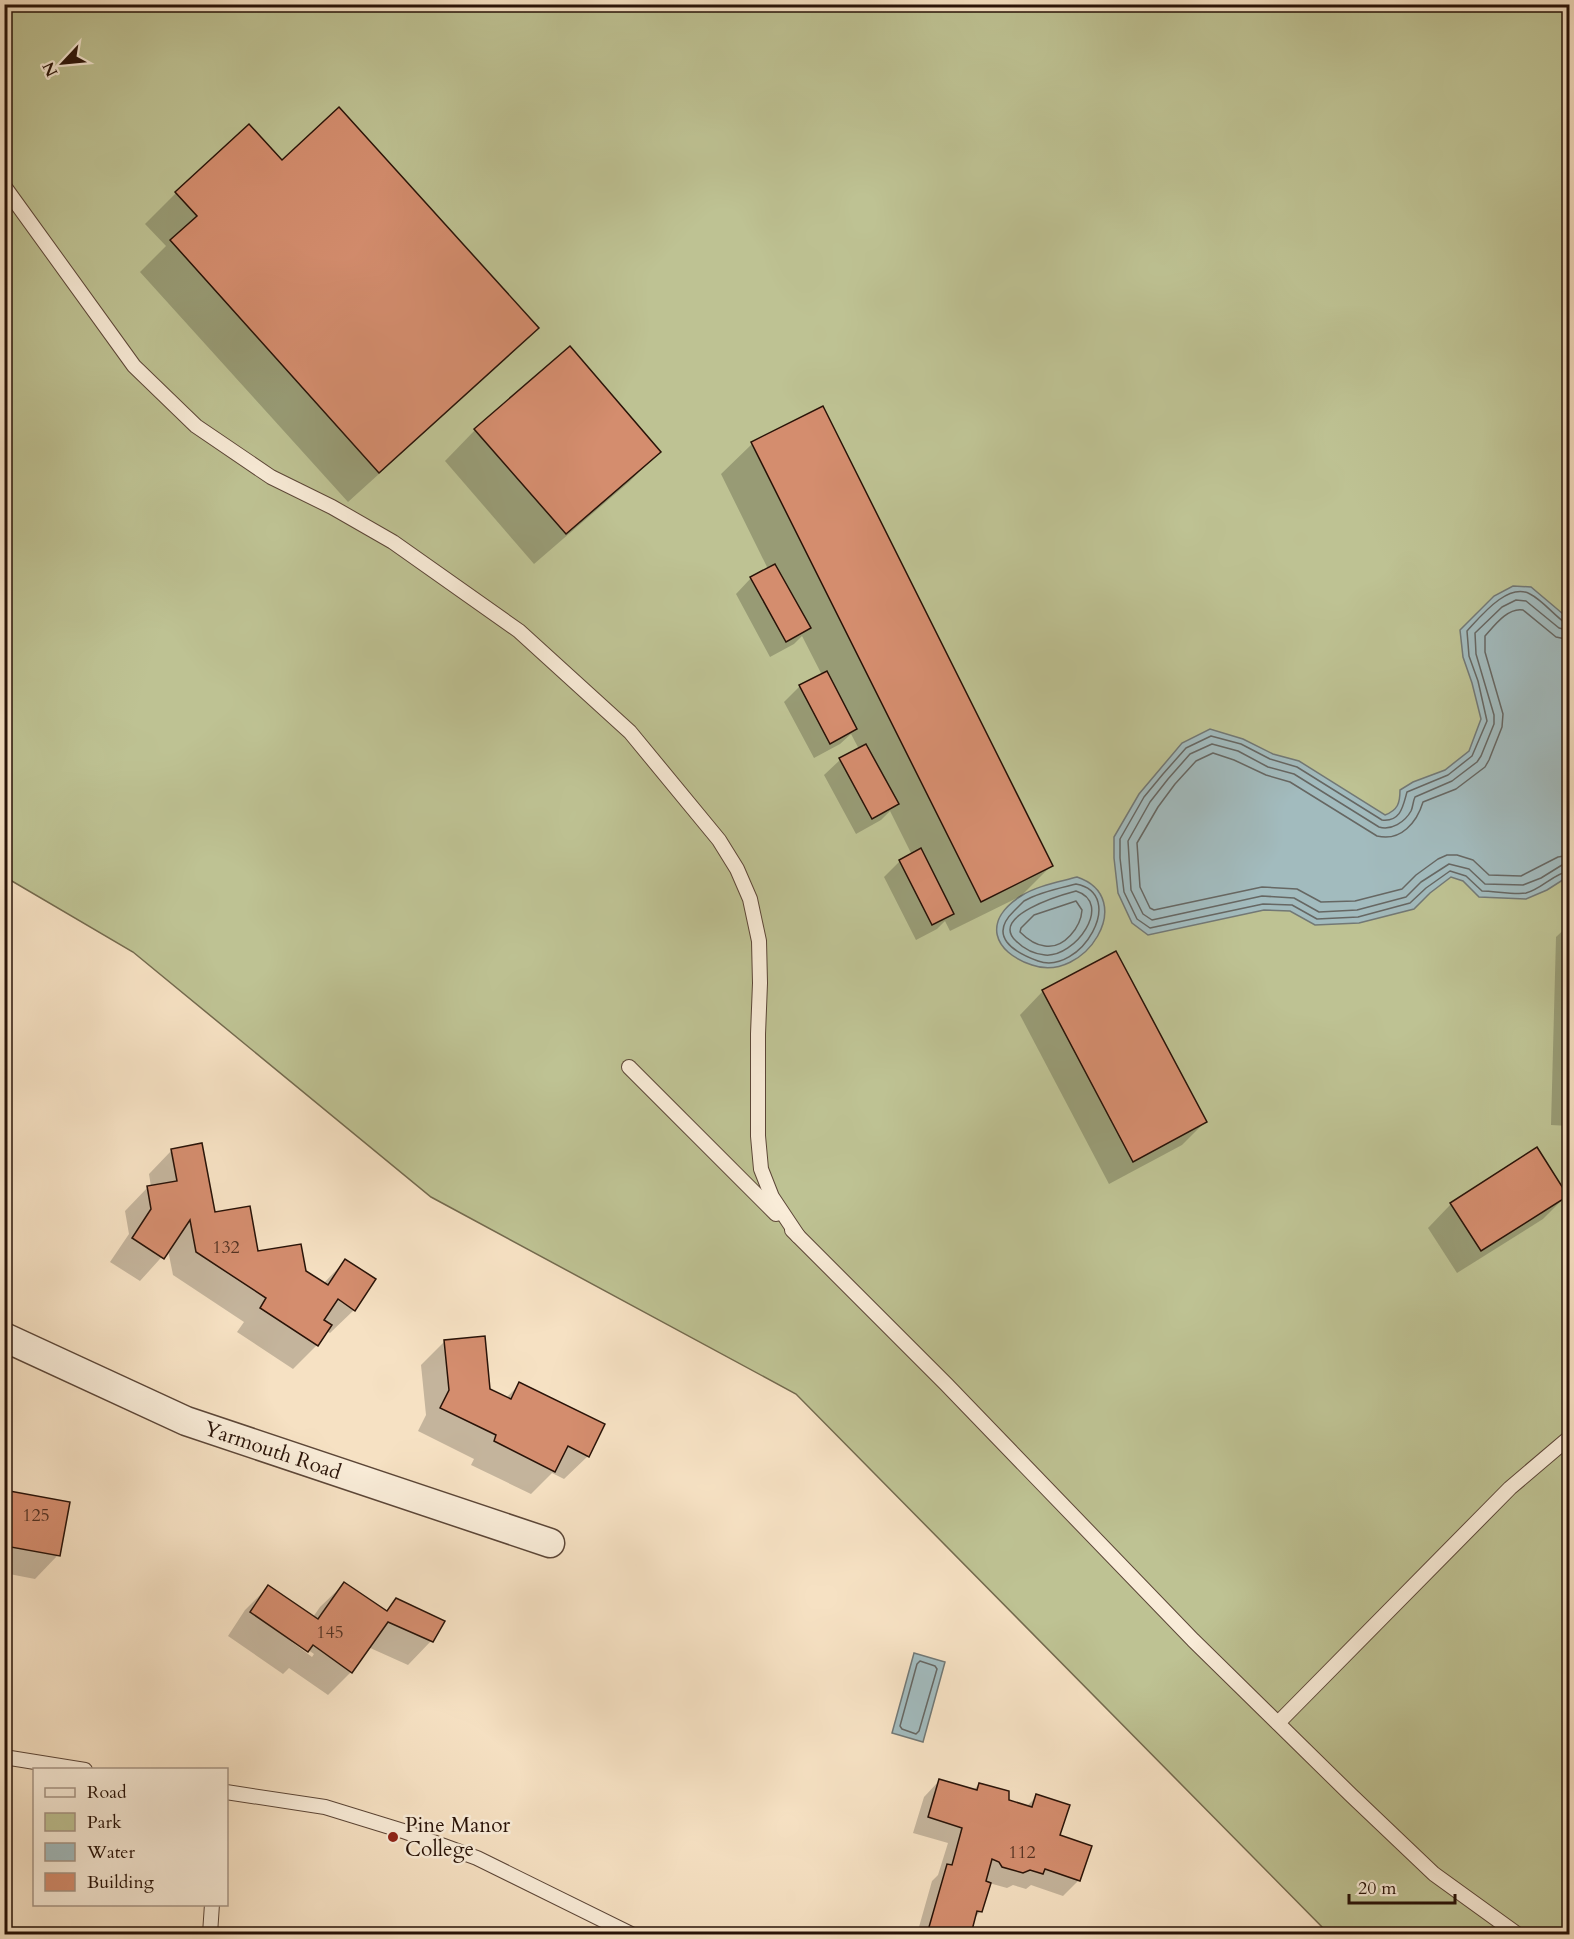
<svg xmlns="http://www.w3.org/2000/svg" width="1574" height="1939" viewBox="0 0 1574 1939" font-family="Cardo,serif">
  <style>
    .green { fill: #bec293; stroke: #746a4e; stroke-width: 1.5 }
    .water { fill: #a2bbbe; stroke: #727875; stroke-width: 1.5 }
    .shadow { fill: #0003; fill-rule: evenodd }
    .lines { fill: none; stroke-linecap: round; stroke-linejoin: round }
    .shore { stroke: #666763; stroke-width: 1.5 }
    .building { fill: #d48d6e; stroke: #291308; stroke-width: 1.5 }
    .lane-casing { stroke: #5c4637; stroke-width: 16 }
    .street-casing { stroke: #5c4637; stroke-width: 31 }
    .lane { stroke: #f9ecd8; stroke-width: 14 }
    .street { stroke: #f9ecd8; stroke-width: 28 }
    .poi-dot { fill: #8f2418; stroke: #f9ecd8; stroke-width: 2 }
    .labels { text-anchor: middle; stroke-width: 5; stroke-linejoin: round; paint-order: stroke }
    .number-label { font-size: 18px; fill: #543222 }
    .street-label { font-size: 21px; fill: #291308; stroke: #f9ecd8 }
    .poi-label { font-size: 21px; fill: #291308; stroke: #f9ecd8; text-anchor: start }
  </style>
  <rect width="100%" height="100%" fill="#f6e1c3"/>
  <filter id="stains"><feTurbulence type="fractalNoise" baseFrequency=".00333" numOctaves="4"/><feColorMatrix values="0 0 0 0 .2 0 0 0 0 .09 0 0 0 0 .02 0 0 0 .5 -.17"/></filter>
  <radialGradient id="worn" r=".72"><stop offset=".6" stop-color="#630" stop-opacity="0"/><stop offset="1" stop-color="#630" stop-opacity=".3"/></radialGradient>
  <!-- green -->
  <path class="green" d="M5,5H1569V1934H1329L796,1394L431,1197L133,952L5,877Z"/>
  <!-- water -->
  <g class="water">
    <path d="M1513,586L1531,587L1569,619V876L1547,890L1526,899L1479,897L1463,881L1451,877L1430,893L1414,909L1359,923L1315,925L1290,911L1264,910L1148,935L1132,923L1118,893L1114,858V837L1139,794L1182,743L1210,729L1243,739L1273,754L1299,761L1385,815C1398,810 1400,803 1400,790L1413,782L1445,770L1469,751L1481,719L1472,683L1463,657L1460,630L1494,596Z"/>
    <path d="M1077,877C1139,898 1085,984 1032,965C993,952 982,921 1021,896C1036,886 1059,882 1077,877Z"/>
    <path d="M914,1653L945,1662L923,1742L892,1733Z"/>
  </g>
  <!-- shadow -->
  <g class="shadow">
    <path d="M282,162L537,328L506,359L348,502L140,272L166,246L145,224L176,193Z"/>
    <path d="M822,408L1052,865L1021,896L950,931L945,921L937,929L916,940L884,877L900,861L912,855L890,811L881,820L856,834L824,775L840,760L859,749L851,734L840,744L814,758L784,702L800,686L822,675L802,636L794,644L770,657L736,594L751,578L768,569L721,474L752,444Z"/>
    <path d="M475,430L659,452L629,482L534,564L445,461Z"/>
    <path d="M1570,924V1126L1551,1125L1556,937Z"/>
    <path d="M1043,991L1205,1122L1182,1145L1109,1184L1020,1015Z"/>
    <path d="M172,1150L214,1214L256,1253L305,1272L323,1284L345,1261L354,1310L330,1333L326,1331L317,1345L293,1369L237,1332L244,1322L173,1275L168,1250L140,1281L110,1262L129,1234L125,1211L148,1187H151L149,1174Z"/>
    <path d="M1566,1196L1543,1219L1457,1273L1428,1228L1451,1204Z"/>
    <path d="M445,1341L489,1390L506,1398L520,1384L588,1456L564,1479L552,1473L531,1494L471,1465L474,1459L418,1431L426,1415L421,1365Z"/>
    <path d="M4,1492L58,1555L35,1579L4,1573Z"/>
    <path d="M344,1584L385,1612L397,1600L443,1622L431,1641L408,1665L368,1647L351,1672L328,1695L289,1668L283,1674L228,1636L245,1610L268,1587L313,1617L320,1607ZM294,1640L314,1654L312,1657L292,1642Z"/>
    <path d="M939,1781L973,1791L979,1784L1007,1801L1026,1807L1037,1796L1079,1880L1063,1896L1031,1885L1026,1889L1013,1885L1007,1888L989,1883L981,1911L974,1918L969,1934H917L932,1881L938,1875L948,1843L913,1833L924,1797Z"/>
  </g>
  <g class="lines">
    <!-- shore -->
    <g class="shore">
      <path d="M1570,623L1564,622C1553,614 1542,600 1530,594C1508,582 1481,616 1467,631L1469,656L1478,681L1487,721L1472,756L1448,775L1407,792C1403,806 1401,822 1382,820L1297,767L1270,759L1241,744L1211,736L1186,748L1163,774L1144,797L1120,839V858L1124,892L1137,919L1150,928L1263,904L1292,905L1317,919L1358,917L1410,903L1426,888L1450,871L1466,876L1482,891C1494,891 1515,895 1526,893C1542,889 1554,873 1570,871"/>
      <path d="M1570,631L1559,628L1526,601L1516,600L1502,607L1475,633L1476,654L1494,715V724L1481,756L1477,762L1452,781L1415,797C1413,801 1413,807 1411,811C1405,822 1391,831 1379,827L1294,774L1268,767L1238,751L1212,744L1190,754L1168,779L1150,802L1128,841L1131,890L1143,914L1152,920L1262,896L1294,898L1319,912L1357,910L1406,897L1421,882L1449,864L1469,869L1485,884L1523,885L1541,878L1562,865L1570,864"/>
      <path d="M1570,640L1556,637L1523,610C1508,607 1494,626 1485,636V652L1503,714L1502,727L1489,760L1485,767L1456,789L1423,802C1417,822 1401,842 1377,836L1290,782L1266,775L1234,760L1213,753L1196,761L1175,784L1158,807L1137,843L1140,887L1150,908L1154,910L1262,887L1297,889L1321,902L1355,901L1402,889L1416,875L1438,859L1447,855H1457L1473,860L1489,875L1521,876L1558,857L1570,855"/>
      <path d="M1076,884C1128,894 1081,976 1038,961C1013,952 988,936 1014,911C1017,908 1021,904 1024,901C1039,892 1060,888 1076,884Z"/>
      <path d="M1076,891C1114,903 1075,958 1045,955C1034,954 1023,948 1016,941C989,916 1061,895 1076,891Z"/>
      <path d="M1076,901L1082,910C1081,927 1064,949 1045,946C1035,945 1027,939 1020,932L1021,928L1034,915Z"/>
      <path d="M920,1661L935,1666L937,1669L919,1731L916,1734L902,1729L900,1726L917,1664Z"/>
    </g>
  </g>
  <!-- building -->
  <g class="building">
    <path d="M339,107L539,328L379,473L170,240L197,216L175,192L249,124L282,160Z"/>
    <path d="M570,346L661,452L566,534L474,429Z"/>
    <path d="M823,406L1053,866L981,902L751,442Z"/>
    <path d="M775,564L811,628L786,642L750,577Z"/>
    <path d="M827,671L857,729L830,744L799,685Z"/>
    <path d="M866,744L899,804L872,819L839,758Z"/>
    <path d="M921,848L954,914L932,925L899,860Z"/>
    <path d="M1116,951L1207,1122L1133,1162L1042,990Z"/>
    <path d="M202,1143L215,1212L250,1206L258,1251L301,1244L306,1271L328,1285L345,1259L376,1279L355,1311L338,1299L324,1320L332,1325L318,1346L260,1308L266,1298L196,1252L190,1220L164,1259L132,1238L151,1209L147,1186L177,1181L171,1149Z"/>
    <path d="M1537,1147L1568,1196L1481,1251L1450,1203Z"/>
    <path d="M485,1336L490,1389L511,1399L519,1382L605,1424L589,1457L568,1446L555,1472L494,1441L496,1435L440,1408L449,1390L444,1340Z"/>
    <path d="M4,1490L70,1502L60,1556L5,1546L8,1529L4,1528Z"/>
    <path d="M344,1582L387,1611L396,1598L445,1621L433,1642L388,1622L352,1673L313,1645L308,1652L250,1612L268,1585L318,1619Z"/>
    <path d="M939,1779L977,1790L979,1783L1009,1791V1800L1032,1807L1036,1794L1070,1805L1060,1835L1092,1846L1080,1881L1045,1869L1043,1874L1030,1870L1023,1873L1002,1867L999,1862L992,1859L986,1881L991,1883L982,1912L977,1911L971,1934H927L947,1864L952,1865L962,1828L928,1817Z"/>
  </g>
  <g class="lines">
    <defs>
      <g id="lane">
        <path d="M4,186L134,366L196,426L271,477L332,507L393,542L519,631L630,732L719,840L737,869L750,899L759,941L760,983L758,1034V1136L761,1169L772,1197L798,1236"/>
        <path d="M629,1067L776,1214"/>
        <path d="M792,1230L946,1384L1193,1640L1351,1795L1434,1874L1517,1934"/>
        <path d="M1278,1723L1510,1488L1570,1437"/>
        <path d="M4,1757L85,1770"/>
        <path d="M226,1792L325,1807L403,1831L477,1858L631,1934"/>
        <path d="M210,1934L212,1904"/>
      </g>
      <g id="street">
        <path id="s1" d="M4,1337L186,1421L550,1543"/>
      </g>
    </defs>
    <!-- lane casing -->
    <use href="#lane" class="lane-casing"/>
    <!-- street casing -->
    <use href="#street" class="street-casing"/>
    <!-- lane -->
    <use href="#lane" class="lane"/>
    <!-- street -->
    <use href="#street" class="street"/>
  </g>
  <!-- markers -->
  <circle class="poi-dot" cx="393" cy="1837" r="6"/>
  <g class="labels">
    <!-- number labels -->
    <g class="number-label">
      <text x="226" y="1253">132</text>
      <text x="36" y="1521">125</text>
      <text x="330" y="1638">145</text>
      <text x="1022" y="1858">112</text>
    </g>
    <!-- street labels -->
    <g class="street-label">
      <text dy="7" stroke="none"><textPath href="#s1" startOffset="292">Yarmouth Road</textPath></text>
    </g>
    <!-- poi labels -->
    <g class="poi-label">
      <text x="405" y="1832">Pine Manor<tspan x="405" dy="24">College</tspan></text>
    </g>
  </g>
  <!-- margin -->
  <rect width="1574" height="1939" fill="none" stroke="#f6e1c3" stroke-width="24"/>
  <rect x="6" y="6" width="1562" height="1927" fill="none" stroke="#291308" stroke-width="3"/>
  <rect x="12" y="12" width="1550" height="1915" fill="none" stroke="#291308" stroke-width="1.5"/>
  <!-- legend -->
  <rect x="33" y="1768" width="195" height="138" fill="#f9ecd8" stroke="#a69585" stroke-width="1.5"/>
  <rect x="45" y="1788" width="30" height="9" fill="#f9ecd8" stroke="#a69585" stroke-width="1.5"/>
  <text x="87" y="1798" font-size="18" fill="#291308">Road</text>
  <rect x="45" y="1813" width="30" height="18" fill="#bec293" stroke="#a69585" stroke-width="1.5"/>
  <text x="87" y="1828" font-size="18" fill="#291308">Park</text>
  <rect x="45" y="1843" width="30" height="18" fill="#a2bbbe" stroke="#a69585" stroke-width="1.5"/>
  <text x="87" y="1858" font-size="18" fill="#291308">Water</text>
  <rect x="45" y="1873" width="30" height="18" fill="#d48d6e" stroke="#a69585" stroke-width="1.5"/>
  <text x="87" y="1888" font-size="18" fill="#291308">Building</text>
  <!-- north arrow -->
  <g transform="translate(63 63) rotate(244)" stroke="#f9ecd8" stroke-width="4.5" paint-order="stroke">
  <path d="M0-4.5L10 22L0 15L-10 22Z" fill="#291308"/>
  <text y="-9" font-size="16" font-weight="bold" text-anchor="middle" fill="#291308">N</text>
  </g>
  <!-- scale -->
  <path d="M1349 1894v9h106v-9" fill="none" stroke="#291308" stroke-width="3"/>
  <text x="1358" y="1894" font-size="18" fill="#291308" stroke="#f9ecd8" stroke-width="4.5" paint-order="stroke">20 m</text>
  <rect width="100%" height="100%" filter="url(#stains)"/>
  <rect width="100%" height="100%" fill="url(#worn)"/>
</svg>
